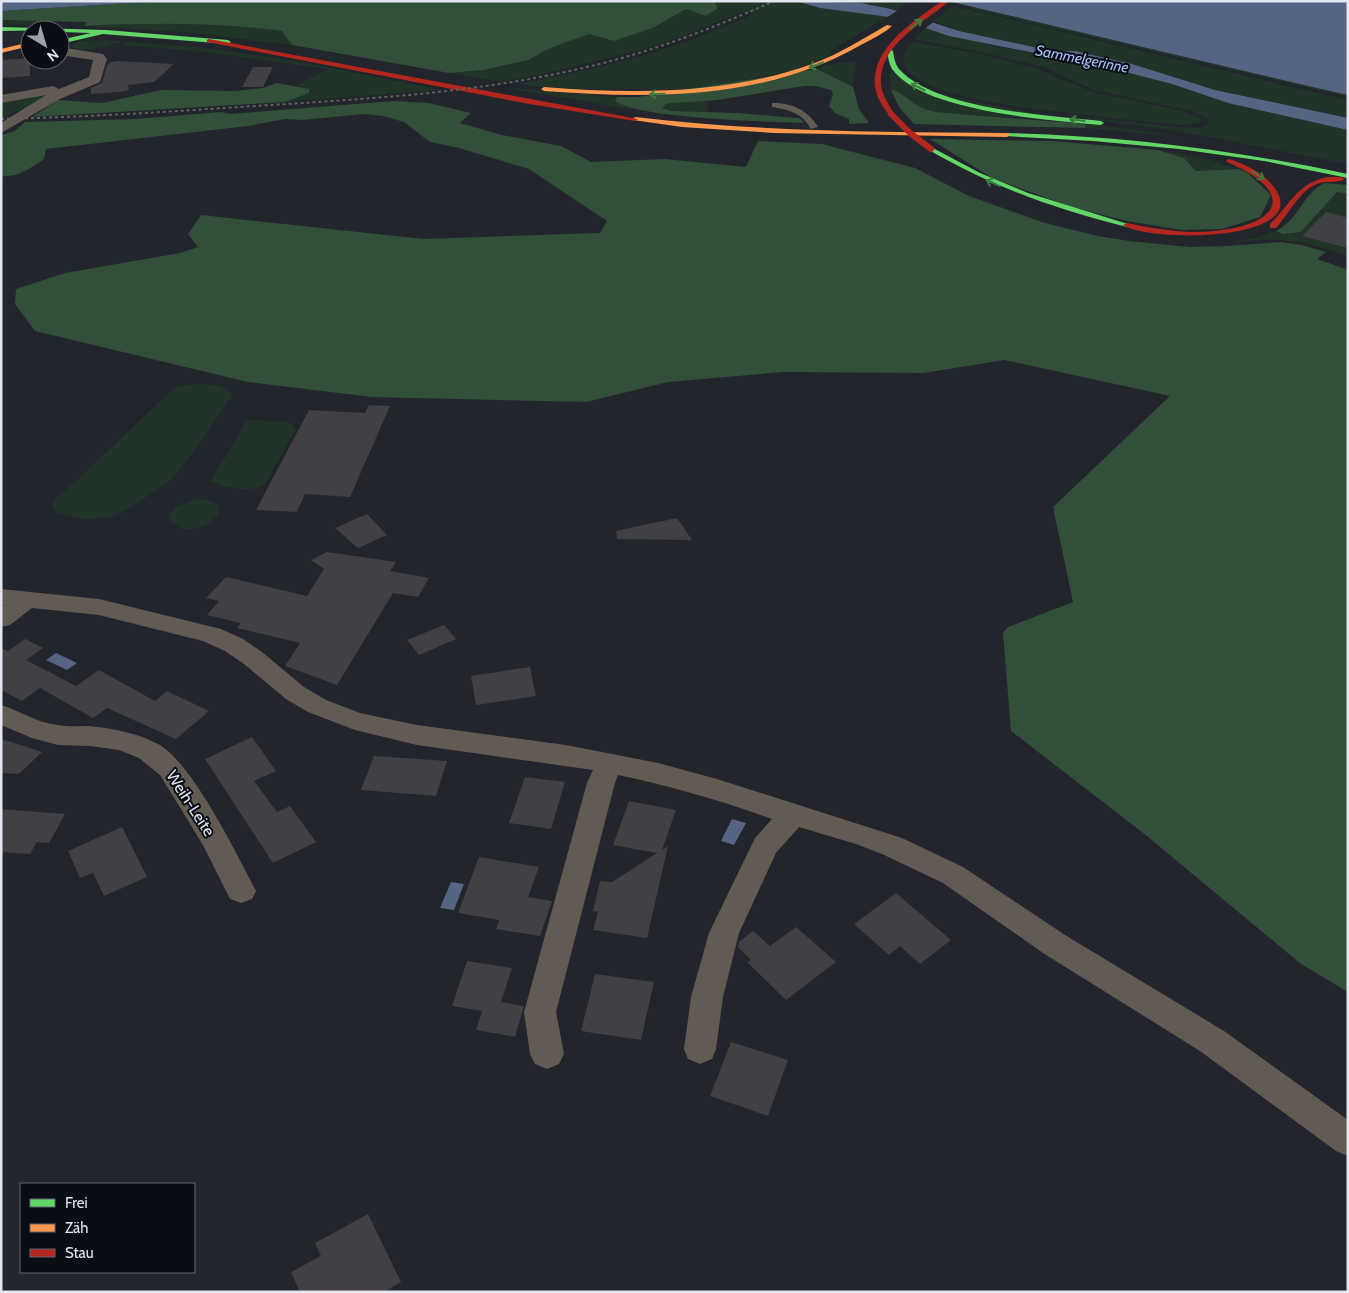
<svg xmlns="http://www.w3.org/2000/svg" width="1349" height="1293" viewBox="0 0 1349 1293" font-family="Cabin,sans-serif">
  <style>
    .green { fill: #203527 }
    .forest { fill: #324f3a }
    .water { fill: #556482 }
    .pier { fill: #22252c }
    .building { fill: #414044 }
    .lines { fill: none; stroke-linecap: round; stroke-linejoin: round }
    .lane { fill: #615b53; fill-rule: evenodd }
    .street { fill: #615b53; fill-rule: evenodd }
    .fast { fill: #63d668; fill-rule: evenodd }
    .slow { fill: #ff974d; fill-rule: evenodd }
    .jam { fill: #b3261e; fill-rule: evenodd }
    .rail { stroke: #62605f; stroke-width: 2; stroke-dasharray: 3 3; stroke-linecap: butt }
    .jam-bridge { stroke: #b3261e; stroke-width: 6 }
    .oneway { stroke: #3b7c42 }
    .labels { text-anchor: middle; stroke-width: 4; stroke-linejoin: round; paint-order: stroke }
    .far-water-label { font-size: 15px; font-style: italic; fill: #a5c0f9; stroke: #0a0d13 }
    .street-label { font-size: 16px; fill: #e2e6ef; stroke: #0a0d13 }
  </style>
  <rect width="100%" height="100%" fill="#22252c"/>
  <!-- green -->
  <g class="green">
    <path d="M714,1H796L820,8L888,16L831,51L830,55L794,70L700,89H558L516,84C582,72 647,58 710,32C723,27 740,22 752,14L744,12L675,39L645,49L534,76L501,82L449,73L483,70L528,60L548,49L589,34L614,41L653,28L686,9L718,8Z"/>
    <path d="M834,1H910L897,10L870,4H844Z"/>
    <path d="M958,3L1348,95V97L980,11L956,4Z"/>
    <path d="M953,6L1348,100V118L1215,90L1132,64L1075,51L1057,52L1003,41L959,31L934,21Z"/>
    <path d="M1,20L53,21L55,24L1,25Z"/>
    <path d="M165,22L243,26L282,31L292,45L182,32L84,26Z"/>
    <path d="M926,28L989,45L1110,68L1172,84L1228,103L1348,130V164L1178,131L1046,113L1186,128L1203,127L1209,124L1208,119L1192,111L1094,90L1043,67L990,54L914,39Z"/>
    <path d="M100,40C149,43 198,46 247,54C312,63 377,77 441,90L285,102L309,93L303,87L297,85L328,69L214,53L123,45L125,42C109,43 85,56 71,46L81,41Z"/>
    <path d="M912,42L981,54L1034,68L1093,92L1183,111L1197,117L1200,120L1199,123L1184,125L1171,124C1140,121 1110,118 1079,114C1056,111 861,96 912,42Z"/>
    <path d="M854,61L856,62L853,75V87L817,69L827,65Z"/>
    <path d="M893,71L920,90L1065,120L1183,137L1085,128V125L1023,118L935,112C927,110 919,107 912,102C904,96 901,93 891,90L889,74Z"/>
    <path d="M507,88L618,97L625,107L641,111Z"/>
    <path d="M47,93L46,96L19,111C12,111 8,118 1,118V100Z"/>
    <path d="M706,101L709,113L671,111L662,108C670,98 695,101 706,101Z"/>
    <path d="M1158,150L1205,158L1237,169L1196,171L1184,158Z"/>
    <path d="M1337,192L1348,194V256C1302,240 1281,237 1233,242L1259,237L1276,231L1283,234L1301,232Z"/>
    <path d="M193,384C206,385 225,382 232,395L196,449L170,481L130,508L115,516L91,519L78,518L57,513L52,506L59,494L71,486L175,387Z"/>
    <path d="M254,420L289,422L296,429L265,484C248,494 227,488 211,481L247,421Z"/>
    <path d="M198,499C249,501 194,547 170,521L169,516L176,506Z"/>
  </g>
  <!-- forest -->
  <g class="forest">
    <path d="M163,1H714L718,8L706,16L686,9L653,28L614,41L589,34L548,49L528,60L483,70L449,73L292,45L282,31C216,22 150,23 84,26L87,22L1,20V11Z"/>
    <path d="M817,69L853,87L859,109L869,123L849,124V119L835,113L829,106L833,94L831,90L815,86H804L718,100L672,103L666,104L662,108L671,111L737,113L798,118L802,120L803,123C773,122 629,118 615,100L618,97H638Z"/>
    <path d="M277,83L309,89V93L285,102L32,117L58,100L102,103L161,90L235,91L263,88Z"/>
    <path d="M891,90C901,92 904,96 912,102C919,107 927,110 935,112L1085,124V128L914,124L899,107Z"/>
    <path d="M394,101L429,103L471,113L460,123L502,135L561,146L591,162L664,159L746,167L758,141L822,144L915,168L969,196L1045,223L1098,236L1129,241L1190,247L1227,246L1281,242L1302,245L1326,252L1317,259L1348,270V992L1301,964L1147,836L1011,731L1003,633L1008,627L1073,602L1053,507L1170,396L1004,360L924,373L783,372L668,382L586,402L372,397L248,382L35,331L15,304L16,289L65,273L180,253L198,247L188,234L201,215L423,239L600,233L607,221L529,169L459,148L430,142L404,122L383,116L364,114L303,120L285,119L248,126L46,149L44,159C31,168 17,178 1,176V135L15,131L25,122L136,119L221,112L230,114Z"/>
    <path d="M930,139L1052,141L1158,150L1184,158L1196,171L1239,169L1248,173L1271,195L1260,217L1222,229L1182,230L1127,221L1071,207L992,178Z"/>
    <path d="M1325,183L1348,185V194L1337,192L1301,232L1283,234L1276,231C1301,218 1302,193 1325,183Z"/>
  </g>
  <!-- water -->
  <g class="water">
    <path d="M1,1H163L1,11Z"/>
    <path d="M796,1L861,3L891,9L959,31L1052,51H1075L1132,64L1215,90L1348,118V130L1228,103L1172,84L1110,68L949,36L897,18L820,8Z"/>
    <path d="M948,1H1348V95L1308,86Z"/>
    <path d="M56,653L77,663L67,670L46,660Z"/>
    <path d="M732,819L746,823L734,845L721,841Z"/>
    <path d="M451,882L464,884L454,910L440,908Z"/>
  </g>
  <!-- pier -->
  <path class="pier" d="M900,9L912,12L936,20L923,30L886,18Z"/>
  <!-- building -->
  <g class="building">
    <path d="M30,58V76L1,78V60Z"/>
    <path d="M111,62L118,61L174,64L154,82L128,85L129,90L119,92L91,94V88L102,83L107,65Z"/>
    <path d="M253,67H273L263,87H242Z"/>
    <path d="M1326,212L1348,218V248L1302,236Z"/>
    <path d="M369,405L390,406L350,497L305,494L297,512L256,510L309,410L365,413Z"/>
    <path d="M367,514L387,535L358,548L335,528Z"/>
    <path d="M677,518L692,540L617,539L616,531Z"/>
    <path d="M327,552L396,562L390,571L429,578L418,597L393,593L337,685L285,666L300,643L237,628L241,623L207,615L219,601L206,598L226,577L307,596L324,569L311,560Z"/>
    <path d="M444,625L456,639L419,655L407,640Z"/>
    <path d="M25,639L43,648L26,660L76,686L99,670L155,701L167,691L209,711L176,739L107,708L93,718L40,688L22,701L1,690V648L8,651Z"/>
    <path d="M530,667L536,696L476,705L471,676Z"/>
    <path d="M252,737L276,771L254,781L277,812L290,806L316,842L273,863L205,759Z"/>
    <path d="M1,739L24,746L42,752L19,774L1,773Z"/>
    <path d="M374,756L447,761L436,796L361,790Z"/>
    <path d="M525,777L565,782L551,829L509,823Z"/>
    <path d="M629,801L676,810L662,850L668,846L647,938L593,930L598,912L593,911L600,881L612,882L657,853L613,845Z"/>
    <path d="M1,809L65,814L49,843L37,842L30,854L1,852Z"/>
    <path d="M122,827L147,877L104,896L93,873L80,878L68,851Z"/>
    <path d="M479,857L539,867L528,897L552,901L540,936L496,929L499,920L458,913Z"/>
    <path d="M896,893L951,940L920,964L900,946L889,955L854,924Z"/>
    <path d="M796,927L836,962L786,1000L747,962L751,960L738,947L739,942L753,931L770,946Z"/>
    <path d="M467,961L512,968L501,1002L524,1006L515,1037L476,1030L482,1011L452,1006Z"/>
    <path d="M595,974L654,982L641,1040L581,1031Z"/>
    <path d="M731,1042L788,1060L768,1116L710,1096Z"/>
    <path d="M368,1214L401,1282L384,1292H300L291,1272L321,1256L315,1243Z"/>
  </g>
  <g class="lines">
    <!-- lane -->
    <path class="lane" d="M772,103C791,102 809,111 818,127L811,129C802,113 790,110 772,107Z"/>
    <!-- street -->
    <g class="street">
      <path d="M60,47L103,54L107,59L100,82L60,99L1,133V123L46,95L1,103V95L53,86L59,89L89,77L93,60L60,55Z"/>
      <path d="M1,589L99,599L221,629L243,639L262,652L304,687L326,700L360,713L417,725L566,745L658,763L717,779L902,838L963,867L1065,935L1224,1031L1348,1120V1156L1336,1151L1200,1051L1043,953L943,883L882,854L856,844L799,827L776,853L739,933L723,997L716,1049L712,1059L700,1064L688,1059L684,1049L691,997L709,933L755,838L772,819C722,801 671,786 618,775L615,783L556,1012L564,1054L559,1064L547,1069L535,1064L530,1054L524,1012L587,783L593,770L417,745L355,730L308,712L286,699L244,664L225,651L203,641L99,615L32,608L10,625L1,627V607L4,605H1Z"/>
      <path d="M1,705C21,711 37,723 58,725C68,727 78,726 88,726C111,728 138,733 158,744C192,762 237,855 256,891L252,899L241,903L230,899L203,845L160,775L139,758L119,750L90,746L58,745L32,738L1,725Z"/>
    </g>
    <!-- fast -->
    <g class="fast">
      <path d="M1,27L106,30L228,40L231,42L228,44L103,34L60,44V40L91,33L60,32V30L1,31Z"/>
      <path d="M890,49L893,51C894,57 895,64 899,69C936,110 1047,115 1101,121L1104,123L1101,125C1051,120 923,112 892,69C889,64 888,57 887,51Z"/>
      <path d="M1007,133C1122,136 1235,150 1348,174V178L1264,161L1179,149L1093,141L1005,136L1004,135Z"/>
      <path d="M931,147L980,173L1028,193L1131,225L1127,227C1057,210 991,186 929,150L928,149Z"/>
    </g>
    <!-- slow -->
    <g class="slow">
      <path d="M887,25L892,26C883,34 870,40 859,46C764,100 650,99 544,91L541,89L544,87C634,94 726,95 812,64C839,54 863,39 887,25Z"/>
      <path d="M30,42V46L1,53V49Z"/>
      <path d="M635,117C759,132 883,132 1007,133L1010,135L1007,137L774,133L682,127L633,120L632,119Z"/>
    </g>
    <!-- jam -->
    <g class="jam">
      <path d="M942,1H949C922,25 874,46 882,90C884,98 890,106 894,114L889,115C884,108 878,100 876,91C867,50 914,21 942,1Z"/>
      <path d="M209,39L638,119L635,121L529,104L207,42V40Z"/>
      <path d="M1229,159C1245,164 1264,173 1274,187C1315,242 1150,243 1123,225L1127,223C1156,229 1185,234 1214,231C1284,224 1295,191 1227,162L1226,161Z"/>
      <path d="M1327,177H1341L1345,179C1337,184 1326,180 1317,184C1299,191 1289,214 1276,228H1270V224C1291,204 1296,184 1327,177Z"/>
    </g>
    <!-- rail -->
    <path class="rail" d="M1,119C91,117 180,111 270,105C383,98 497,91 607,62C665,47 720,25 774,1"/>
    <!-- jam-bridge -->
    <path class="jam-bridge" d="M891,114L910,133L931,149"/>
  </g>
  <!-- one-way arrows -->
  <defs><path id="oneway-shaft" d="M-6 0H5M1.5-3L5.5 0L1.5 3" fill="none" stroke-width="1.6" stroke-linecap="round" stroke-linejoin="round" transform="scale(1.25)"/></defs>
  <g class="oneway">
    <use href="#oneway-shaft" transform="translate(916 24) rotate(-38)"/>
    <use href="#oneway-shaft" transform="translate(816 65) rotate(159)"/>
    <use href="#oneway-shaft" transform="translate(918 87) rotate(-153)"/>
    <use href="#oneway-shaft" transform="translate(657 94) rotate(178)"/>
    <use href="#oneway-shaft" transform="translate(1077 120) rotate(-173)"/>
    <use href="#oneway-shaft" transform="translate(1258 175) rotate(35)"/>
    <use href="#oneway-shaft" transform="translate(993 183) rotate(-156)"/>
  </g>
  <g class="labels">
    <!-- far-water labels -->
    <g class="far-water-label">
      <text transform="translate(1082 59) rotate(11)" y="5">Sammelgerinne</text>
    </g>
    <!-- street labels -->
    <g class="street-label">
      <text transform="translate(191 803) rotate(57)" y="6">Weih-Leite</text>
    </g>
  </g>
  <!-- border -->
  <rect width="1349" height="1293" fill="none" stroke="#e2e6ef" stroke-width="5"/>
  <!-- legend -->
  <rect x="20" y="1183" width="175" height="90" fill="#0a0d13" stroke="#60646b"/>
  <rect x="30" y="1199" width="25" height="8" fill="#63d668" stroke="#60646b"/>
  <text x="65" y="1208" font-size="15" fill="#e2e6ef">Frei</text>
  <rect x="30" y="1224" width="25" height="8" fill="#ff974d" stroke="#60646b"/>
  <text x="65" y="1233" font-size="15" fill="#e2e6ef">Zäh</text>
  <rect x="30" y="1249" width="25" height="8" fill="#b3261e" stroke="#60646b"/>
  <text x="65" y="1258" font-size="15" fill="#e2e6ef">Stau</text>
  <!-- north arrow -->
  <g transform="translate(45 45) rotate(142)"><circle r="24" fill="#0a0d13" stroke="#60646b"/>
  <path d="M0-4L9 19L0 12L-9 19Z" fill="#9fa2ab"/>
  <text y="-8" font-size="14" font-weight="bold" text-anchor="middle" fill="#e2e6ef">N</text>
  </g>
</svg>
